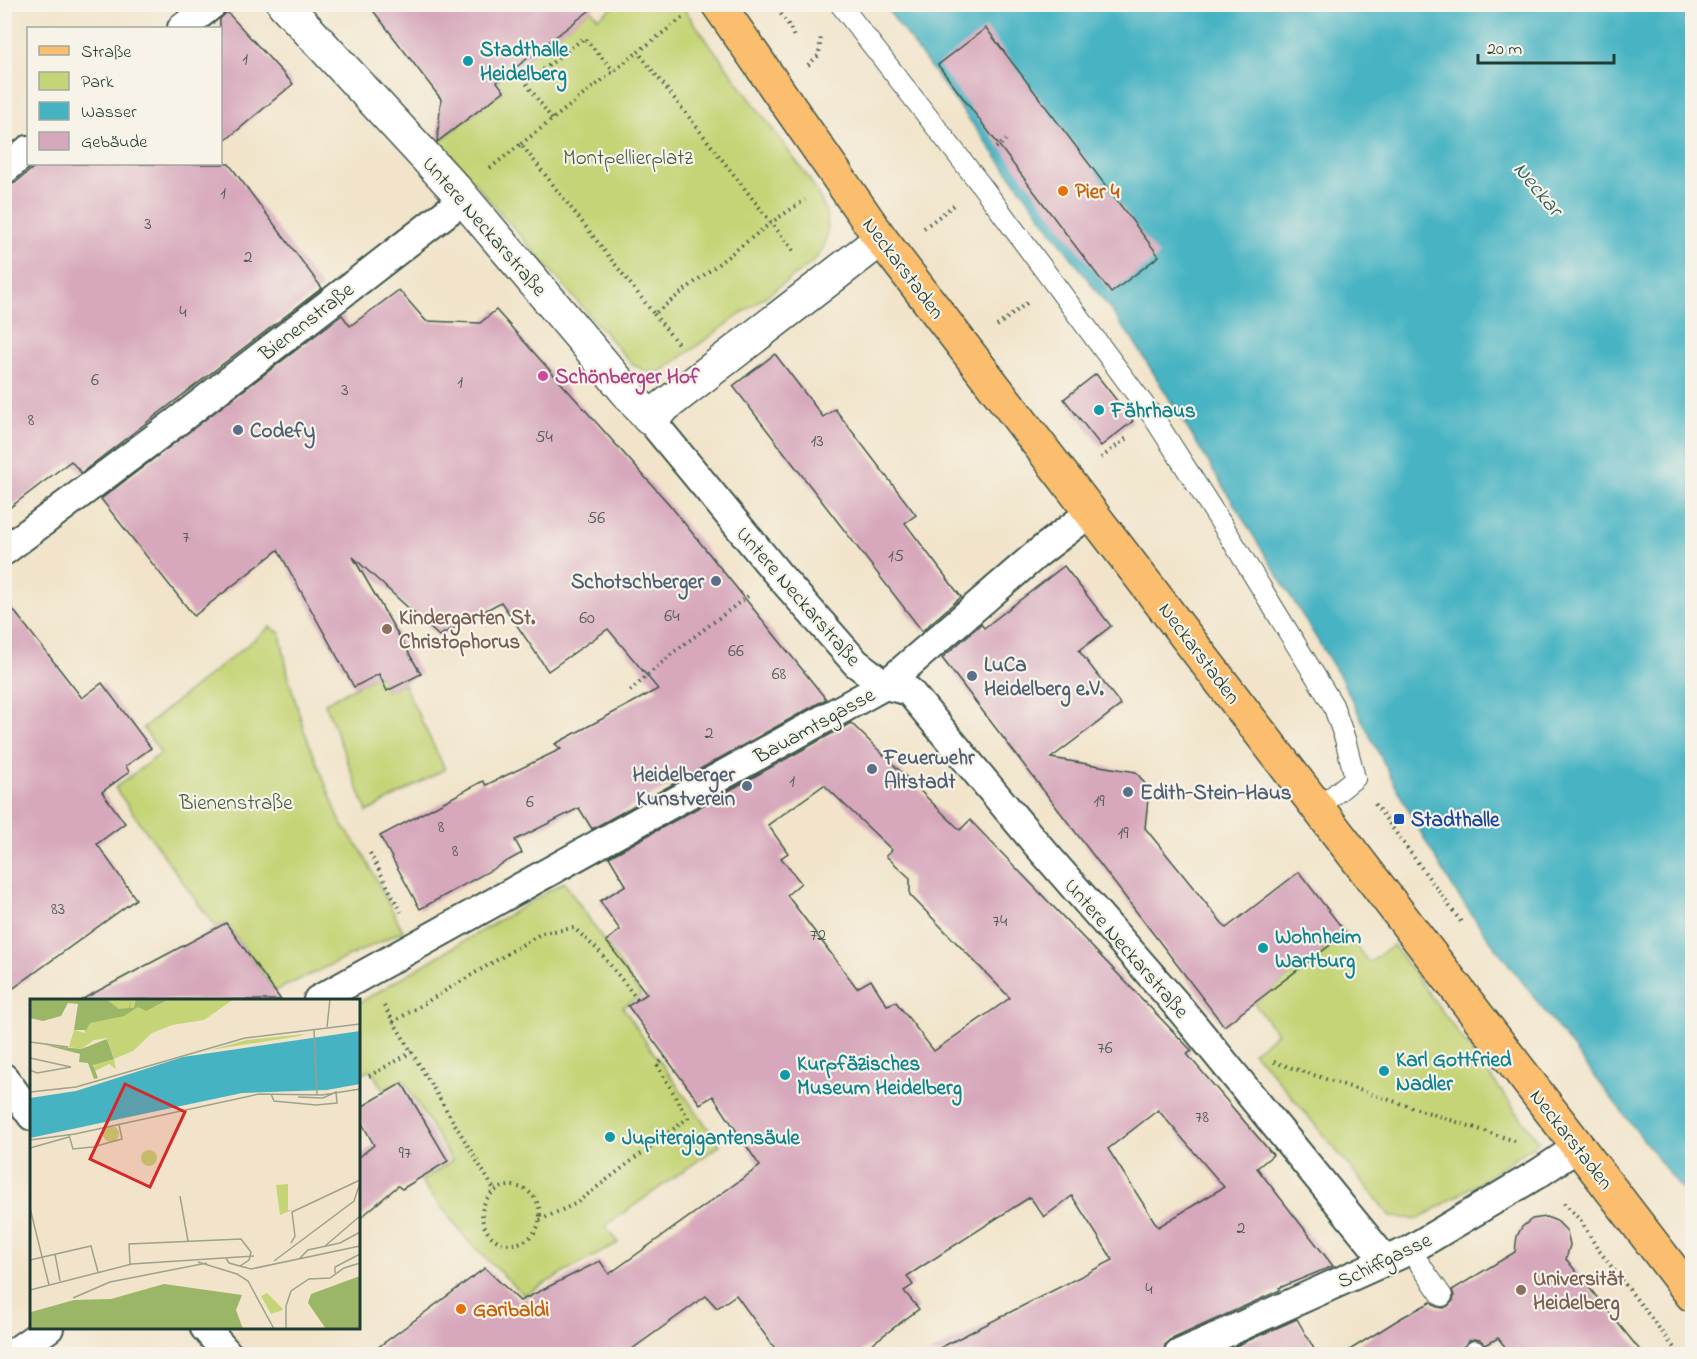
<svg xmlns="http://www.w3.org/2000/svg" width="1697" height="1359" viewBox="0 0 1697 1359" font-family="'Indie Flower',sans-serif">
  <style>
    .green { fill: #c5d476; stroke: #728855; stroke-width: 1.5 }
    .water { fill: #46b3c3; stroke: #32787c; stroke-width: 1.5 }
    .building { fill: #d7a8bc; fill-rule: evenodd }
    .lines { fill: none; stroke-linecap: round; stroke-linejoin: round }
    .service-casing { stroke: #3e564a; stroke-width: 22 }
    .pedestrian-casing { stroke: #3e564a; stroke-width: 32 }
    .minor-casing { stroke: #3e564a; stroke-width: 36 }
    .primary-casing { stroke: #3e564a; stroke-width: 36 }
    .path { stroke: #3e564a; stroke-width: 4; stroke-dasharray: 1.5 4.5; stroke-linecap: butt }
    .service { stroke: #fff; stroke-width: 20 }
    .pedestrian { stroke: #fff; stroke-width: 28 }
    .minor { stroke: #fff; stroke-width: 33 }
    .primary { stroke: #fbbd6e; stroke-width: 33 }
    .culture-dot { fill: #0f9aa8; stroke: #f7f3e8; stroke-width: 2 }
    .food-dot { fill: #e8710a; stroke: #f7f3e8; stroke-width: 2 }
    .hotel-dot { fill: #d1479c; stroke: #f7f3e8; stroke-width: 2 }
    .service-dot { fill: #5c6f8a; stroke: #f7f3e8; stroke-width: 2 }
    .education-dot { fill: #8d6e63; stroke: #f7f3e8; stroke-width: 2 }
    .transit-dot { fill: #1a4fb4; stroke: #f7f3e8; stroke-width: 2 }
    .labels { text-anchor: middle; stroke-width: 4.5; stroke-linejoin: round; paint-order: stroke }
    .number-label { font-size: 18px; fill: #4d5856 }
    .culture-label { font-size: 21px; font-weight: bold; fill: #0d838f; stroke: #f7f3e8; text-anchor: start }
    .park-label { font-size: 21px; fill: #405b41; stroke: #f7f3e8 }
    .food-label { font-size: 21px; font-weight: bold; fill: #c56008; stroke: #f7f3e8; text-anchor: start }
    .street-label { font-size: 21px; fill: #1f3d34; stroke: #f7f3e8 }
    .hotel-label { font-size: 21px; font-weight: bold; fill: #b23c85; stroke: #f7f3e8; text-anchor: start }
    .service-label { font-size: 21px; font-weight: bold; fill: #4e5e75; stroke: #f7f3e8; text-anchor: start }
    .education-label { font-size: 21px; font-weight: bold; fill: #785e54; stroke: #f7f3e8; text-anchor: start }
    .transit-label { font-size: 21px; font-weight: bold; fill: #164399; stroke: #f7f3e8; text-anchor: start }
    .water-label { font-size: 22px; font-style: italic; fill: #295a58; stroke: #f7f3e8 }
    .inset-road { fill: none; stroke: #9da18e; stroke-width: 1.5 }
    .view { fill: #d62828; fill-opacity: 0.15; stroke: #d62828; stroke-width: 3 }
    .inset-edge { fill: none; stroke: #1f3d34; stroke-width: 3 }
  </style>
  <rect width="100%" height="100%" fill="#f7f3e8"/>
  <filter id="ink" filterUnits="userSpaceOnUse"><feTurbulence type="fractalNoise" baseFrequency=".0167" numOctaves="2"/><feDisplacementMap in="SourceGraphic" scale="12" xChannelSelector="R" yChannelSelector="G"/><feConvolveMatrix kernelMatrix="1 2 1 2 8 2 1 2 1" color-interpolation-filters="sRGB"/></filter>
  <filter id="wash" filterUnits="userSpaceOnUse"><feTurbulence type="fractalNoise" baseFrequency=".008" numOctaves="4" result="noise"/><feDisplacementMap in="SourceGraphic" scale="24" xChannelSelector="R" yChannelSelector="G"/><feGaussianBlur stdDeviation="1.35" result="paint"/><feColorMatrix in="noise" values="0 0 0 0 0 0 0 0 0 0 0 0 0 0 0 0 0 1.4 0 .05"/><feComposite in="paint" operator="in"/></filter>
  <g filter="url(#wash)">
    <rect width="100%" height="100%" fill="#f1e4ca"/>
    <!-- green -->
    <g class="green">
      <path d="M616,5H681L810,180C822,201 834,220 824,245C822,251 817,257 813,262L662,371L647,372L631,363L439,142L503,91L496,82L591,9L598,18Z"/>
      <path d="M270,627L280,633L289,679L304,730L341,823L362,852L403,931L275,991L226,923L216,928L115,788L161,753L143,728Z"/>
      <path d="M379,674L387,691L403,683L445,769L367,812L325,703Z"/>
      <path d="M564,882L641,995L623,1007L646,1042L720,1145L605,1226L618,1243L524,1295L468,1241L421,1181L452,1161L403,1079L383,1090L371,1070L359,1075V1003Z"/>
      <path d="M1346,933L1369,963L1393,945L1539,1142L1483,1180L1419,1219L1391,1217L1269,1069L1253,1052L1277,1033L1254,1003Z"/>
    </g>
    <!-- water -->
    <path class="water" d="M884,5H1692V1203L1484,932L1455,891L1426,842L1398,791L1339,675L1135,343Z"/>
    <g id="blocks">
      <!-- building -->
      <g class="building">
        <path d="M368,4H598L497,82L504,91L437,142L441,99Z"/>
        <path d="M227,12L293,84L220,145V19Z"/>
        <path d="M986,28L1159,256L1111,293L938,65Z"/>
        <path d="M38,164H229L322,288L81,473L71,461L4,512V186L15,183Z"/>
        <path d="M399,290L426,321L480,323L496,310L669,504L826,699L592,829L579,808L515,840L522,853L420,909L380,836L483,781L486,785L561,749L555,744L658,689L608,629L548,671L501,602L439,636L353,557L421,674L387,691L379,674L354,687L278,550L194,616L101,499L342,315L350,326Z"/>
        <path d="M775,354L823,417L835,409L916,515L905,523L961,597L922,631L733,386Z"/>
        <path d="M1096,374L1133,421L1101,446L1064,399Z"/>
        <path d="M1064,566L1111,626L1079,651L1121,705L1051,758L1136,772L1149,789L1145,828L1226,928L1299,872L1346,933L1224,1026L942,658L981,624L984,628Z"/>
        <path d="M4,598L82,698L102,683L151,748L126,766L129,772L102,792L125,823L97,844L136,899L4,995Z"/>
        <path d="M851,723L960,830L970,820L1192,1051L1187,1054L1273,1155L1257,1168L1333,1266L1279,1288L1280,1290L1172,1339L1165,1345L1163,1354H928L1113,1260L1072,1196L1044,1217L1030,1197L907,1276L913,1285L904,1291L919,1309L858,1354H779L736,1295L717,1308L706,1296L625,1354H369L485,1268L520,1301L600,1261L609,1274L760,1166L713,1096L700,1104L628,1006L647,994L606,941L620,930L600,901L626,885L609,857ZM824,785L892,850L886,856L910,878V895L1010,998L934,1051L896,1002L887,1005L871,980L857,988L787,895L801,883L781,858L788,853L768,825ZM1158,1110L1224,1187L1158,1227L1108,1149Z"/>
        <path d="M226,923L281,1000H81Z"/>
        <path d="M402,1083L448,1161L402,1189L398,1186L358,1220V1158L374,1145L358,1116V1109Z"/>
        <path d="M1546,1217L1557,1221L1567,1231L1570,1245L1566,1259L1643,1354H1511L1498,1338L1486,1345L1480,1340L1474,1339L1469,1341L1464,1346V1354H1343L1401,1318L1431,1302L1437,1307L1444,1308L1448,1306L1453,1301L1454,1296L1452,1290L1515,1252L1517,1236L1522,1227L1532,1219Z"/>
        <path d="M1297,1319L1317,1354H1218Z"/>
      </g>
    </g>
  </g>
  <g filter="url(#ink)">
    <use href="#blocks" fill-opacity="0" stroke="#3e564a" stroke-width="1.5"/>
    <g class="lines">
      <defs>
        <g id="service">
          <path d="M840,4L981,185L1154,418L1230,537L1333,705L1345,739L1355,778L1318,808"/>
          <path d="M1410,1250L1442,1296"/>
          <path d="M1475,1351L1477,1354"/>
        </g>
        <g id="pedestrian">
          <path d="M182,28L213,4"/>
          <path d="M4,170L28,150"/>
          <path d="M649,418L777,573L856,663L885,685L909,691L1034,841L1177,1005L1386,1261"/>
          <path d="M4,551L175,423L464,199"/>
          <path d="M318,1000L885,685L1038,553L1091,512"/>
          <path d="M4,1078L32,1116"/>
          <path d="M205,1328L228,1354"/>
          <path d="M12,1354L49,1328"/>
          <path d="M1179,1354L1410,1250L1539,1173L1578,1147"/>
        </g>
        <path id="minor" d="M284,4L458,192L649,418L881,239"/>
        <path id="primary" d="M718,4L881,239L1692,1295"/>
      </defs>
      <!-- service casing -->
      <use href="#service" class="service-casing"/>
      <!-- pedestrian casing -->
      <use href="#pedestrian" class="pedestrian-casing"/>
      <!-- minor casing -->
      <use href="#minor" class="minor-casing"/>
      <!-- primary casing -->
      <use href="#primary" class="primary-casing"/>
      <!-- path -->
      <g class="path">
        <path d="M774,4L790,27L795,40"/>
        <path d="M682,18L638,52L795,253"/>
        <path d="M544,46L555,60"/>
        <path d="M808,65L819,55L821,35"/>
        <path d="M552,119L526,83L584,38L614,71"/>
        <path d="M521,144L638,52"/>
        <path d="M996,148L1006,140"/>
        <path d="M490,168L521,144L654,314L772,222L805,200"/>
        <path d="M924,228L954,205"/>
        <path d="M654,314L678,344"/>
        <path d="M997,326L1027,303"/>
        <path d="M1101,458L1128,437"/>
        <path d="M630,691L674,652L748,596"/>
        <path d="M1375,804L1461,922"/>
        <path d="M370,853L401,912"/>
        <path d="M384,1006L495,1191"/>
        <path d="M393,1022L542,933L574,928L599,951L638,1000"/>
        <path d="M1274,1062L1518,1142"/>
        <path d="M369,1076L412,1052"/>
        <circle cx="511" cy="1215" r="29"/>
        <path d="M1564,1203L1581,1221L1597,1248L1679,1354"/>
        <path d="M540,1220L575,1204L688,1118L657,1065L666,1057"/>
      </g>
      <!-- service -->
      <use href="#service" class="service"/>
      <!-- pedestrian -->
      <use href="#pedestrian" class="pedestrian"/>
      <!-- minor -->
      <use href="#minor" class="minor"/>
      <!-- primary -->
      <use href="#primary" class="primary"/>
    </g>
  </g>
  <!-- markers -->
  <g class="culture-dot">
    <circle cx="468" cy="61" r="6"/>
    <circle cx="1099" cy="410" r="6"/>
    <circle cx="1263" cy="948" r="6"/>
    <circle cx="1384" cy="1071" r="6"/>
    <circle cx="785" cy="1075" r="6"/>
    <circle cx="610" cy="1137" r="6"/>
  </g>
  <g class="food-dot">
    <circle cx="1063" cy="191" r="6"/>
    <circle cx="461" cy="1309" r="6"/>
  </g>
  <circle class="hotel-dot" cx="543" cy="376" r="6"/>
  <g class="service-dot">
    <circle cx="238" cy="430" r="6"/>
    <circle cx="716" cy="581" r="6"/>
    <circle cx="972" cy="676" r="6"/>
    <circle cx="872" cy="769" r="6"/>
    <circle cx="747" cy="786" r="6"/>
    <circle cx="1128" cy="792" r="6"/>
  </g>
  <g class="education-dot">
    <circle cx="387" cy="629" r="6"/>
    <circle cx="1521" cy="1290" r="6"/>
  </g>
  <rect class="transit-dot" x="1393" y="813" width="12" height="12" rx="3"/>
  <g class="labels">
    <!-- number labels -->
    <g class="number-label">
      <text x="245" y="64">1</text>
      <text x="223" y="198">1</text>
      <text x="148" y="229">3</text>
      <text x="248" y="262">2</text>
      <text x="183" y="317">4</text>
      <text x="95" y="385">6</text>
      <text x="460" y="387">1</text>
      <text x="345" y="395">3</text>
      <text x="31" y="425">8</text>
      <text x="544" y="442">54</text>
      <text x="817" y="446">13</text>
      <text x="596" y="523">56</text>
      <text x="186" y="542">7</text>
      <text x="896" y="561">15</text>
      <text x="672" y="621">64</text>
      <text x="587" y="623">60</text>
      <text x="736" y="656">66</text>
      <text x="779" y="679">68</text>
      <text x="709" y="738">2</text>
      <text x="792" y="786">1</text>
      <text x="1099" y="806">19</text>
      <text x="530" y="807">6</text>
      <text x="441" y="832">8</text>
      <text x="1123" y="838">19</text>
      <text x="455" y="856">8</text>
      <text x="58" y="914">83</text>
      <text x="1000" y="926">74</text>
      <text x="818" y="940">72</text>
      <text x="1105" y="1053">76</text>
      <text x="1202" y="1122">78</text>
      <text x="405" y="1158">97</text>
      <text x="1241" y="1233">2</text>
      <text x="1149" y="1294">4</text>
    </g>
    <!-- culture labels -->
    <g class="culture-label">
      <text x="480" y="56">Stadthalle<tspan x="480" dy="24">Heidelberg</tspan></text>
      <text x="1111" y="417">Fährhaus</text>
      <text x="1275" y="943">Wohnheim<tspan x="1275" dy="24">Wartburg</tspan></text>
      <text x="1396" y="1066">Karl Gottfried<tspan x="1396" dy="24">Nadler</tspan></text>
      <text x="797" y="1070">Kurpfäzisches<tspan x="797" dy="24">Museum Heidelberg</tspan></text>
      <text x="622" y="1144">Jupitergigantensäule</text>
    </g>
    <!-- park labels -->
    <g class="park-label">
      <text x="628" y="164">Montpellierplatz</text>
      <text x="236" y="809">Bienenstraße</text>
    </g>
    <!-- food labels -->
    <g class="food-label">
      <text x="1075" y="198">Pier 4</text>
      <text x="473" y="1316">Garibaldi</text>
    </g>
    <!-- street labels -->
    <g class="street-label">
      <text transform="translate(485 226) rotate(49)" y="7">Untere Neckarstraße</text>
      <text transform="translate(904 268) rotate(53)" y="7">Neckarstaden</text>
      <text transform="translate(306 321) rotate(-38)" y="7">Bienenstraße</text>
      <text transform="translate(799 596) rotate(49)" y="7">Untere Neckarstraße</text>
      <text transform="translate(1200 653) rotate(53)" y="7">Neckarstaden</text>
      <text transform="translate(814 725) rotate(-29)" y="7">Bauamtsgasse</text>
      <text transform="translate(1127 948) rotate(49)" y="7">Untere Neckarstraße</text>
      <text transform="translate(1572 1139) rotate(52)" y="7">Neckarstaden</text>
      <text transform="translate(1384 1260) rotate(-26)" y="7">Schiffgasse</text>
    </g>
    <!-- hotel labels -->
    <g class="hotel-label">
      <text x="555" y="383">Schönberger Hof</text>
    </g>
    <!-- service labels -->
    <g class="service-label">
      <text x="250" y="437">Codefy</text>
      <text x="704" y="588" text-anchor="end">Schotschberger</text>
      <text x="984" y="671">LuCa<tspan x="984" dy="24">Heidelberg e.V.</tspan></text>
      <text x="884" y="764">Feuerwehr<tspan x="884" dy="24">Altstadt</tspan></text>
      <text x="735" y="781" text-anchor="end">Heidelberger<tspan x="735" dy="24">Kunstverein</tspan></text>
      <text x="1140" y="799">Edith-Stein-Haus</text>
    </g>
    <!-- education labels -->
    <g class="education-label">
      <text x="399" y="624">Kindergarten St.<tspan x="399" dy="24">Christophorus</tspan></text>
      <text x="1533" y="1285">Universität<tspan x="1533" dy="24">Heidelberg</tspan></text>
    </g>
    <!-- transit labels -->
    <g class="transit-label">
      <text x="1411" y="826">Stadthalle</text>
    </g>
    <!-- water labels -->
    <g class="water-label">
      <text transform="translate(1539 188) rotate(50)" y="8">Neckar</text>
    </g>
  </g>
  <!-- overview -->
  <g transform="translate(30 999)">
    <rect width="330" height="330" fill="#f1e4ca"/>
    <path d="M71,0H109L125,8L141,0H204L174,21L142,26L122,34L103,52L84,60L86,70L79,65L63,73L65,64L84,59L77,39L64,41L51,50L39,48L44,31L55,34L54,26ZM275,35L270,37L180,51L217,41ZM73 135a8 8 0 1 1 16 0a8 8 0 1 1-16 0ZM111 159a8 8 0 1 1 16 0a8 8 0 1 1-16 0ZM258,185V211H262L250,216L246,186ZM237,294L253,310V311L241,315L231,297Z" fill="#c5d476"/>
    <path d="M0,0H76L89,10L99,9L101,0L100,9H104L106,0H140L116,12L108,8L94,17L60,24L56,31H44L48,5L38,4L31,17L13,22L0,19ZM77,40L84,60L63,66L68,79L64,80L58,64L49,63L50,55L15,46L51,50ZM330,277V330H296L278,304L281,295ZM134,285L212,296L206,311L213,330H0L1,313L44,301L81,300Z" fill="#9cb667"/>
    <path d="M330,32V85L297,91L212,94L0,139V99L46,92L153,58Z" fill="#46b3c3"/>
    <path class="inset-road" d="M297,28L300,0M284,31L287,96M0,43L38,48M0,59L41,68L7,74L0,71M0,93L46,88L215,39L330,25M241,95L244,102L286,106L307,104L306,93L293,99L268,98M39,136L43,150L63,148L92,140L89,126M0,141L45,135L229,95L292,96L330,90M0,149L39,138M150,197L158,242M0,209L19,286M261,244L265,237L262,213L330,181M295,247L330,217M25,255L30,282M196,259L199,264L221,270L330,247M269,260L278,251L310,244L330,233M0,261L61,247L68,273M244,262L324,202L330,184M168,263L207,275L218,282L244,330M100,265L99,245L211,240L221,253L219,261L210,267M305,274V268L330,255M0,291L102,265L224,257M43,299L80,283L177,264M256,330V307L261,292L279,280L300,279L314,269L330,264"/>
    <path class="view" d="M95,85L155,113L120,188L60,160Z"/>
    <rect width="330" height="330" class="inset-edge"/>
  </g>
  <!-- margin -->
  <rect width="1697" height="1359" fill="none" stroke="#f7f3e8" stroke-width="24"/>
  <!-- legend -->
  <rect x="27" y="27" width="195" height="138" fill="#f7f3e8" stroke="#a1aaa0" stroke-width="1.5"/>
  <rect x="39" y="46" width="30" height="9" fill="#fbbd6e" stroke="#a1aaa0" stroke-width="1.5"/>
  <text x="81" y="57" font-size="18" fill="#1f3d34">Straße</text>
  <rect x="39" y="72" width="30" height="18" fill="#c5d476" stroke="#a1aaa0" stroke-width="1.5"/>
  <text x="81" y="87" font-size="18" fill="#1f3d34">Park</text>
  <rect x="39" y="102" width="30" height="18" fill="#46b3c3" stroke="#a1aaa0" stroke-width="1.5"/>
  <text x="81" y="117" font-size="18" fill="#1f3d34">Wasser</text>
  <rect x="39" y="132" width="30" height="18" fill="#d7a8bc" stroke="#a1aaa0" stroke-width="1.5"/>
  <text x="81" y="147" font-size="18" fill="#1f3d34">Gebäude</text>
  <!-- scale -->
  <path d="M1478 54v9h136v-9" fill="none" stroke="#1f3d34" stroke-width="3"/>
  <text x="1487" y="54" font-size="18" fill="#1f3d34" stroke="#f7f3e8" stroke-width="4.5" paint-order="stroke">20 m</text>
</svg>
